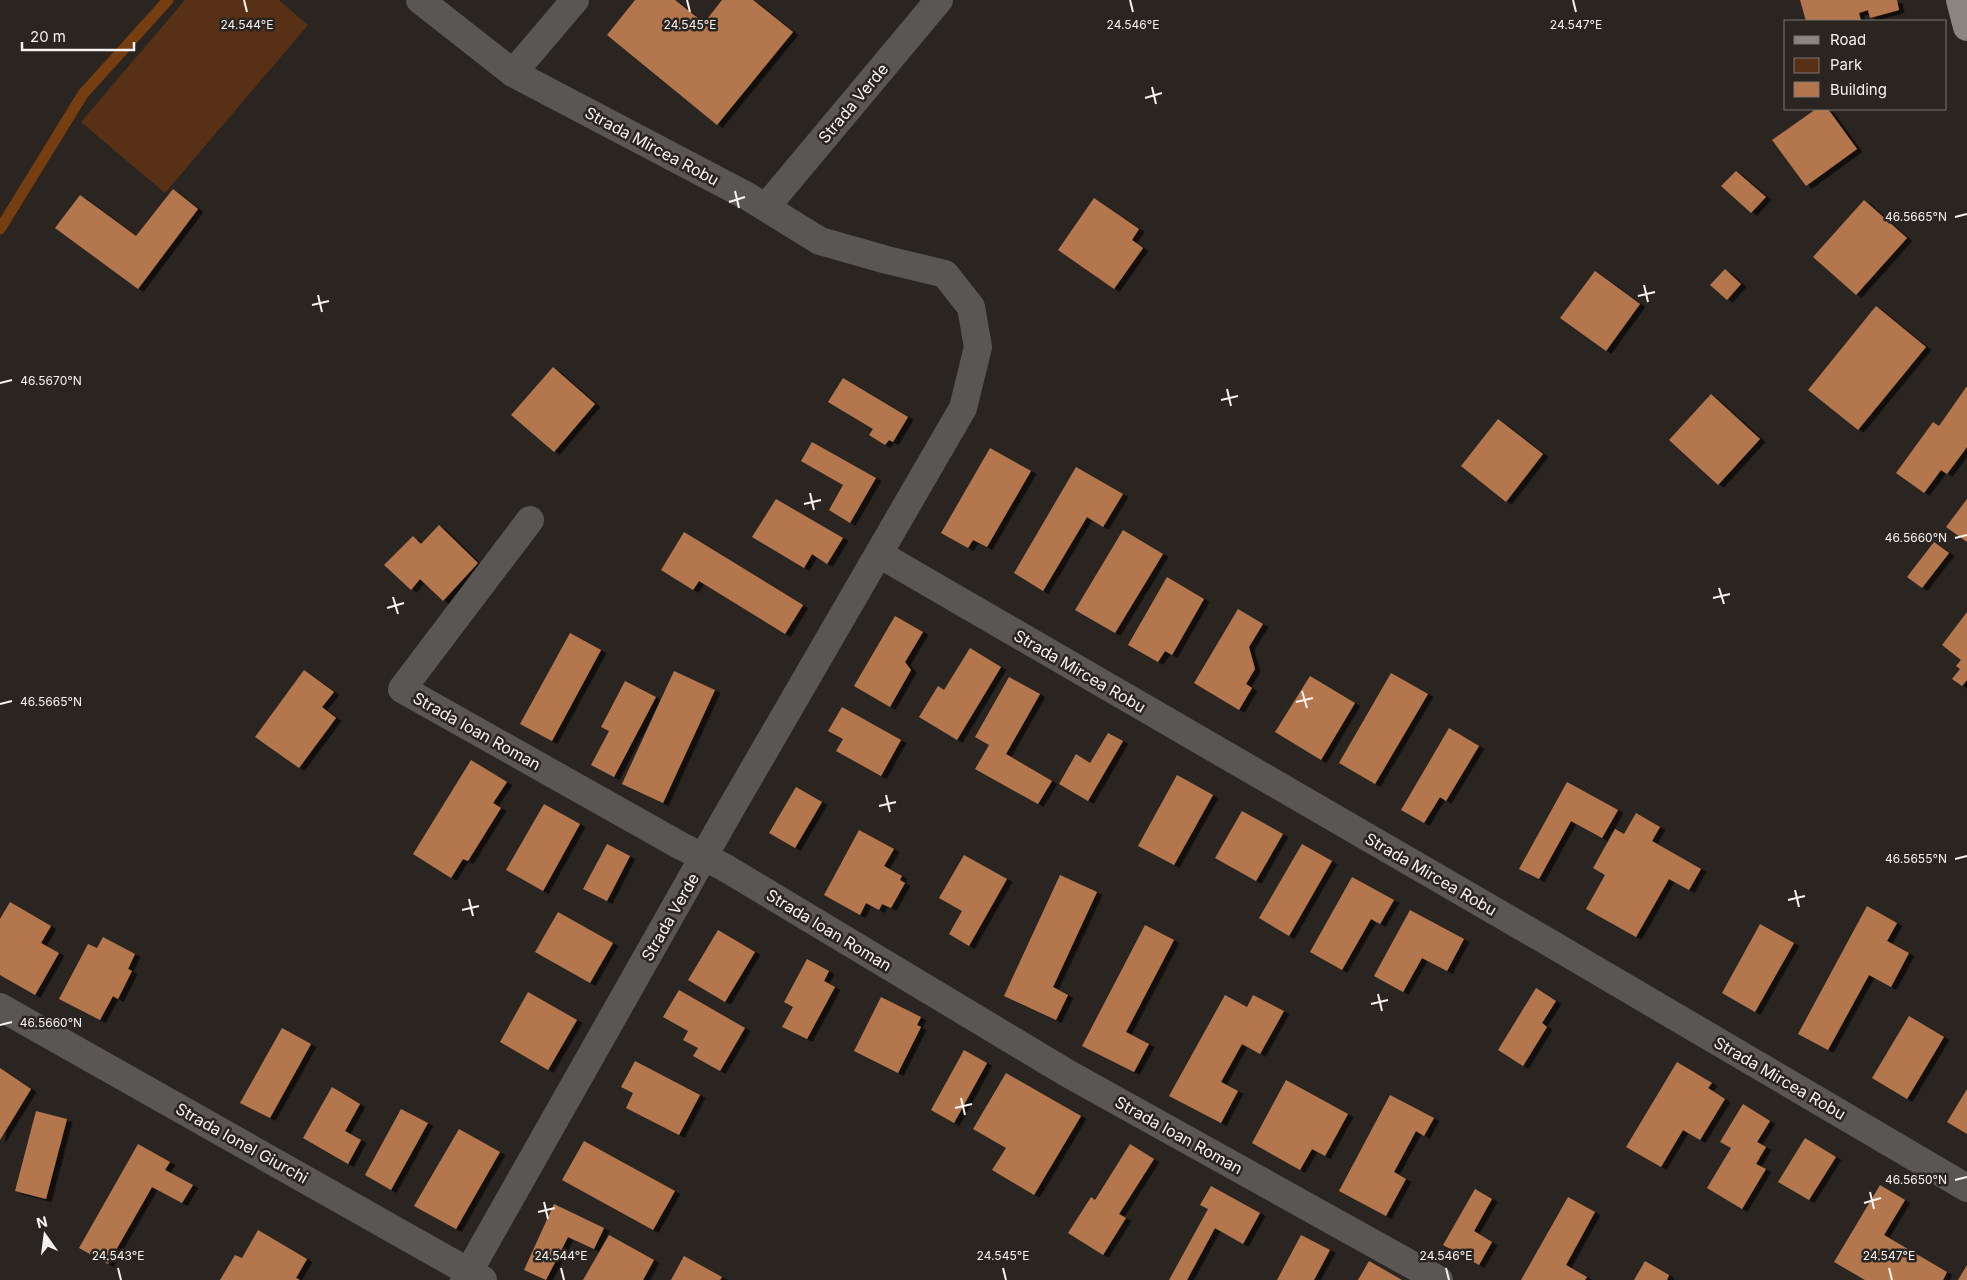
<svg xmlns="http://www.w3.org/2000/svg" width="1967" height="1280" viewBox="0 0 1967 1280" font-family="Inter,sans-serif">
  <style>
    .green { fill: #583015 }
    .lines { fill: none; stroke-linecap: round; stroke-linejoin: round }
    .stream { stroke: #763d10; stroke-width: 11 }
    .building { fill: #b4764d; filter: url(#shadow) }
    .minor { stroke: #595654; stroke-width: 28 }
    .major { stroke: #8b8581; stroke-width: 28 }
    .ticks { fill: none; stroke: #f6f2f0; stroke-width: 2 }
    .labels { text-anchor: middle; stroke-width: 5; stroke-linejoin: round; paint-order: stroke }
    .street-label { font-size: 16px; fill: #f6f2f0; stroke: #2a2521 }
    .ticks-label { font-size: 12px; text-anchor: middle; fill: #f6f2f0; stroke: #2a2521; stroke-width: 5; stroke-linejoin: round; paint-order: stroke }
  </style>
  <defs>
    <filter id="shadow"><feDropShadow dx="5.5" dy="3" stdDeviation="0" flood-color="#0009"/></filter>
  </defs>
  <rect width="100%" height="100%" fill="#2a2521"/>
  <!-- green -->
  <path class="green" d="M185,0H279L308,25L165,193L81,122Z"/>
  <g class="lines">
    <!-- stream -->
    <path class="stream" d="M0,229L83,94L168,0"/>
  </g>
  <!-- building -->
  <g class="building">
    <path d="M635,0H675L704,23L722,0H753L793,32L717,125L607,35Z"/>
    <path d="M1800,0H1897L1899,10L1870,18L1868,10L1859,13L1861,21H1806Z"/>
    <path d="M1816,109H1828L1857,149L1806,186L1772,140Z"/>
    <path d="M1736,171L1766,197L1751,213L1721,186Z"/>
    <path d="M173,189L198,209L138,289L55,228L80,195L136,236Z"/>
    <path d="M1094,198L1139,229L1132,240L1143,248L1114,289L1058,250Z"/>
    <path d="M1864,200L1907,238L1856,295L1813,257Z"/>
    <path d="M1725,269L1741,284L1727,300L1710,285Z"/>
    <path d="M1595,271L1640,304L1606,351L1560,318Z"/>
    <path d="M1876,306L1926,347L1858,430L1808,390Z"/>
    <path d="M553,367L595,404L554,452L511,415Z"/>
    <path d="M843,378L908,417L893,442L889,440L885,445L869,435L873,429L828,402Z"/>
    <path d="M1967,386V447L1947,474L1941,470L1924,493L1896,473L1933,422L1939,426Z"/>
    <path d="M1711,394L1760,439L1718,485L1669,440Z"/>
    <path d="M1498,419L1543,454L1506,502L1461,466Z"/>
    <path d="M812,442L876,478L850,523L829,510L843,485L801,461Z"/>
    <path d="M990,448L1031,471L987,547L973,540L968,548L941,533Z"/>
    <path d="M1076,467L1123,494L1103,527L1087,517L1043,591L1014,573Z"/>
    <path d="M776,499L843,538L827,564L812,554L804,568L752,537Z"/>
    <path d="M1967,499V542L1946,527Z"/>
    <path d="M439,525L478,563L443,601L420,579L411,590L384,565L413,536L421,544Z"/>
    <path d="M1123,530L1163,554L1115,633L1075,610Z"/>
    <path d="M684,532L803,605L785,634L699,581L693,590L661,570Z"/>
    <path d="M1934,542L1949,553L1922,588L1907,577Z"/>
    <path d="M1167,577L1204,599L1172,655L1165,651L1158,662L1128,645Z"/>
    <path d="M1238,609L1263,624L1249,647L1255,669L1246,684L1252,688L1239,710L1194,683Z"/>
    <path d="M1967,612V680L1962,686L1952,679L1960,669L1956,666L1961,660L1942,645Z"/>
    <path d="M895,616L923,632L905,662L911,670L890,707L854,686Z"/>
    <path d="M570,633L601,650L552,741L520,724Z"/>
    <path d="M970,648L1001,667L957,740L919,717L938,686L944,690Z"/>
    <path d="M304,670L334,692L322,707L336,718L299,768L255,737Z"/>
    <path d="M674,671L715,690L663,803L622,784Z"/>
    <path d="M1391,673L1428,694L1375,784L1339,763Z"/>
    <path d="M1310,676L1355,703L1321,760L1275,732Z"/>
    <path d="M1009,677L1040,694L1006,754L1052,781L1038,804L975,769L989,745L975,737Z"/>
    <path d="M625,681L656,697L614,777L591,765L609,731L601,727Z"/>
    <path d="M842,707L901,740L881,776L836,751L843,739L828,731Z"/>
    <path d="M1449,728L1479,746L1446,801L1440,797L1424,823L1401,810Z"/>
    <path d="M1108,733L1123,741L1088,801L1059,784L1076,754L1090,763Z"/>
    <path d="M471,760L507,782L493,803L501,808L468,861L463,859L451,878L413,854Z"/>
    <path d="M1177,775L1213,795L1174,865L1138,846Z"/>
    <path d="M1567,782L1618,810L1602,838L1571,821L1539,879L1519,869Z"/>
    <path d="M796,787L822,802L795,848L769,833Z"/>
    <path d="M544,804L580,824L543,891L506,870Z"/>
    <path d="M1242,811L1283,834L1256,881L1215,858Z"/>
    <path d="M1636,813L1660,827L1652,841L1701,869L1689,890L1669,879L1636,937L1586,909L1605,875L1593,868L1615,829L1624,834Z"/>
    <path d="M859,830L894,849L884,866L902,876L900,880L905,883L891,908L882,904L879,910L866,903L860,915L824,895Z"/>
    <path d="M607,844L630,856L607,901L583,889Z"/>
    <path d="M1302,844L1332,861L1289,936L1259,918Z"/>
    <path d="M964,855L1007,879L969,946L949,934L962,911L939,898Z"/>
    <path d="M1060,875L1097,892L1053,987L1068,995L1056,1020L1004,996Z"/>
    <path d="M1352,877L1394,900L1380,924L1371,919L1342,970L1310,952Z"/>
    <path d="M10,902L51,926L41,943L59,953L35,995L0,975V919Z"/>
    <path d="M1867,906L1897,923L1887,941L1909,953L1891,987L1869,975L1828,1050L1798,1034Z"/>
    <path d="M1410,910L1464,939L1447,971L1422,958L1403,992L1374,976Z"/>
    <path d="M558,912L613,943L590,983L535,952Z"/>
    <path d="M1760,924L1794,943L1755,1012L1722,993Z"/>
    <path d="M1145,925L1174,940L1126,1032L1149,1044L1134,1072L1082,1046Z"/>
    <path d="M718,930L755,952L725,1002L688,980Z"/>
    <path d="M103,937L135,954L128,969L132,971L118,999L113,996L100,1020L59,999L88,944L97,948Z"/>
    <path d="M807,959L829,971L824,981L835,987L807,1039L782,1027L793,1007L784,1002Z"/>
    <path d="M1536,988L1556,1001L1542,1023L1547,1027L1523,1066L1498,1050Z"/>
    <path d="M679,990L745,1028L720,1071L693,1056L698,1048L683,1040L688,1031L663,1017Z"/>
    <path d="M528,992L577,1020L548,1070L500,1042Z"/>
    <path d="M1225,995L1247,1007L1253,995L1284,1011L1260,1054L1242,1044L1221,1082L1238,1091L1221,1123L1169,1096Z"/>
    <path d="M881,997L921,1017L917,1025L921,1027L898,1073L854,1051Z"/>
    <path d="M1909,1016L1944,1037L1907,1099L1872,1078Z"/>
    <path d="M282,1028L311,1044L270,1118L240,1103Z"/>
    <path d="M964,1050L987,1063L954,1123L931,1110Z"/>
    <path d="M635,1061L700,1095L679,1135L626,1108L633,1093L621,1087Z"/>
    <path d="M1677,1062L1712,1083L1708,1088L1725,1099L1700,1140L1683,1130L1661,1167L1626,1147Z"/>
    <path d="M0,1068L31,1089L0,1140Z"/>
    <path d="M1006,1073L1081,1116L1034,1195L992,1170L1006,1148L973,1129Z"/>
    <path d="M1286,1080L1348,1114L1325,1156L1312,1149L1300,1170L1252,1143Z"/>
    <path d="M332,1087L360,1104L345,1131L361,1140L348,1164L303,1138Z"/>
    <path d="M1967,1089V1134L1947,1122Z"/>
    <path d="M1390,1095L1434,1118L1424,1136L1416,1131L1394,1172L1406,1179L1386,1216L1339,1191Z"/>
    <path d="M1743,1104L1770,1121L1757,1142L1766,1147L1756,1164L1766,1169L1742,1209L1707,1188L1731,1148L1720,1142Z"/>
    <path d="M401,1109L428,1123L391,1190L365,1175Z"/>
    <path d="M36,1111L67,1119L46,1199L15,1191Z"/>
    <path d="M459,1129L500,1152L456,1229L414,1206Z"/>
    <path d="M1805,1138L1836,1157L1809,1200L1778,1182Z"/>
    <path d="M584,1141L675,1191L653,1230L562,1180Z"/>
    <path d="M138,1144L170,1162L165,1170L193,1185L182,1203L152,1187L108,1264L79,1248Z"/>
    <path d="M1130,1144L1154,1159L1119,1214L1126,1218L1103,1255L1068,1233L1091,1197L1095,1200Z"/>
    <path d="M1880,1185L1905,1200L1884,1235L1947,1272L1943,1280H1865L1834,1262Z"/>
    <path d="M1211,1186L1260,1213L1243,1244L1215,1228L1187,1280H1169L1208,1209L1200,1205Z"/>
    <path d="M1475,1189L1492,1199L1474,1231L1492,1242L1479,1265L1443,1245Z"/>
    <path d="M1568,1197L1595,1212L1566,1265L1587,1277L1585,1280H1521Z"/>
    <path d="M554,1204L604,1228L594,1249L568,1237L546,1280L524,1270Z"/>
    <path d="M258,1230L307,1259L296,1278L300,1280H220L235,1255L242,1258Z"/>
    <path d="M609,1235L654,1260L643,1280H583Z"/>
    <path d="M1301,1235L1330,1250L1314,1280H1277Z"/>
    <path d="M684,1256L722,1277L720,1280H671Z"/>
    <path d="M1369,1261L1402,1280H1358Z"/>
    <path d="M1645,1261L1669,1275L1667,1280H1634Z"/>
    <path d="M1967,1265V1280H1958Z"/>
  </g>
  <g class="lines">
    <!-- minor -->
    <g class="minor">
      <path d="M420,0L513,73L747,196L820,241L887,260L945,274L971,307L978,347L963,408L726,817L464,1280"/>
      <path d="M513,73L575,0"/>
      <path d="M766,207L939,0"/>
      <path d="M530,520L402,689L681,846L724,867L1067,1073L1439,1280"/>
      <path d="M879,554L1550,943L1967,1188"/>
      <path d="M0,1007L483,1280"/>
    </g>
    <!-- major -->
    <path class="major" d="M1960,0L1967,27"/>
  </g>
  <!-- ticks -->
  <path class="ticks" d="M244,0L247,12M687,0L690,12M1130,0L1133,12M1573,0L1576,12M1152,87L1156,104M1145,98L1162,93M735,191L739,208M729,202L745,197M1955,217L1967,214M1644,285L1648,302M318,295L322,312M1638,296L1655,292M312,305L329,301M0,383L12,380M1227,389L1231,406M1221,400L1238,396M810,493L814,510M804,504L821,500M1955,538L1967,535M1719,588L1724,604M393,597L398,614M1713,598L1730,594M387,608L404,603M1302,691L1307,708M1296,702L1313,698M0,704L12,701M886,795L890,812M879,806L896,802M1955,859L1967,856M1795,890L1799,907M469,899L473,916M1788,900L1805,896M462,910L479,906M1378,994L1382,1011M1371,1004L1388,1000M0,1025L12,1022M961,1098L965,1115M955,1108L972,1104M1955,1180L1967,1177M1870,1192L1874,1209M544,1202L548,1219M1864,1203L1881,1198M538,1212L555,1208M118,1268L121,1280M561,1268L564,1280M1003,1268L1006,1280M1446,1268L1449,1280M1889,1268L1892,1280"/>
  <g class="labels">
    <!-- street labels -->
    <g class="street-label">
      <text transform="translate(853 103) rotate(-50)" y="6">Strada Verde</text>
      <text transform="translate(652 146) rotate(28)" y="6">Strada Mircea Robu</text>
      <text transform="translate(1080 671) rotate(30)" y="6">Strada Mircea Robu</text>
      <text transform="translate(477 731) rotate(29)" y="6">Strada Ioan Roman</text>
      <text transform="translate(1431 874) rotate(30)" y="6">Strada Mircea Robu</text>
      <text transform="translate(670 917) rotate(-60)" y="6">Strada Verde</text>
      <text transform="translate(829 930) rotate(31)" y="6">Strada Ioan Roman</text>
      <text transform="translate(1780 1078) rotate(30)" y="6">Strada Mircea Robu</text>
      <text transform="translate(1179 1135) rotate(29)" y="6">Strada Ioan Roman</text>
      <text transform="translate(242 1143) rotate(29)" y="6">Strada Ionel Giurchi</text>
    </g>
  </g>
  <g class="ticks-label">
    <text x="247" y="29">24.544°E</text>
    <text x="1133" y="29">24.546°E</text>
    <text x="690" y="29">24.545°E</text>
    <text x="1576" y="29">24.547°E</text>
    <text x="1916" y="221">46.5665°N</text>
    <text x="51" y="385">46.5670°N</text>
    <text x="1916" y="542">46.5660°N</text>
    <text x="51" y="706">46.5665°N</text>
    <text x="1916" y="863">46.5655°N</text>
    <text x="51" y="1027">46.5660°N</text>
    <text x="1916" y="1184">46.5650°N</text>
    <text x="118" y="1260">24.543°E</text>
    <text x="561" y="1260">24.544°E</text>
    <text x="1003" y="1260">24.545°E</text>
    <text x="1446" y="1260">24.546°E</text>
    <text x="1889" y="1260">24.547°E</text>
  </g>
  <!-- legend -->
  <rect x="1784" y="20" width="162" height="90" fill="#2a2521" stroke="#7c7774"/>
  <rect x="1794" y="36" width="25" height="8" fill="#8b8581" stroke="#7c7774"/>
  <text x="1830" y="45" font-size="15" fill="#f6f2f0">Road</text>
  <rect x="1794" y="58" width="25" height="15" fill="#583015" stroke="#7c7774"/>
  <text x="1830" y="70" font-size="15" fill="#f6f2f0">Park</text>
  <rect x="1794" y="82" width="25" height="15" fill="#b4764d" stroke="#7c7774"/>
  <text x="1830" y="95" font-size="15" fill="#f6f2f0">Building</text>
  <!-- north arrow -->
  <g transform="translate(45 1235) rotate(346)" stroke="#2a2521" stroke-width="4" paint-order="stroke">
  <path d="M0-4L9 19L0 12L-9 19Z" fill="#f6f2f0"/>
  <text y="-8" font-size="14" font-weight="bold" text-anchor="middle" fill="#f6f2f0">N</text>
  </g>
  <!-- scale -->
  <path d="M22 42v8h112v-8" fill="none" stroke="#f6f2f0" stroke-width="2.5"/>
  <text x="30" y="42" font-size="15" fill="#f6f2f0" stroke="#2a2521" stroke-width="4" paint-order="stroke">20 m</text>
</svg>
